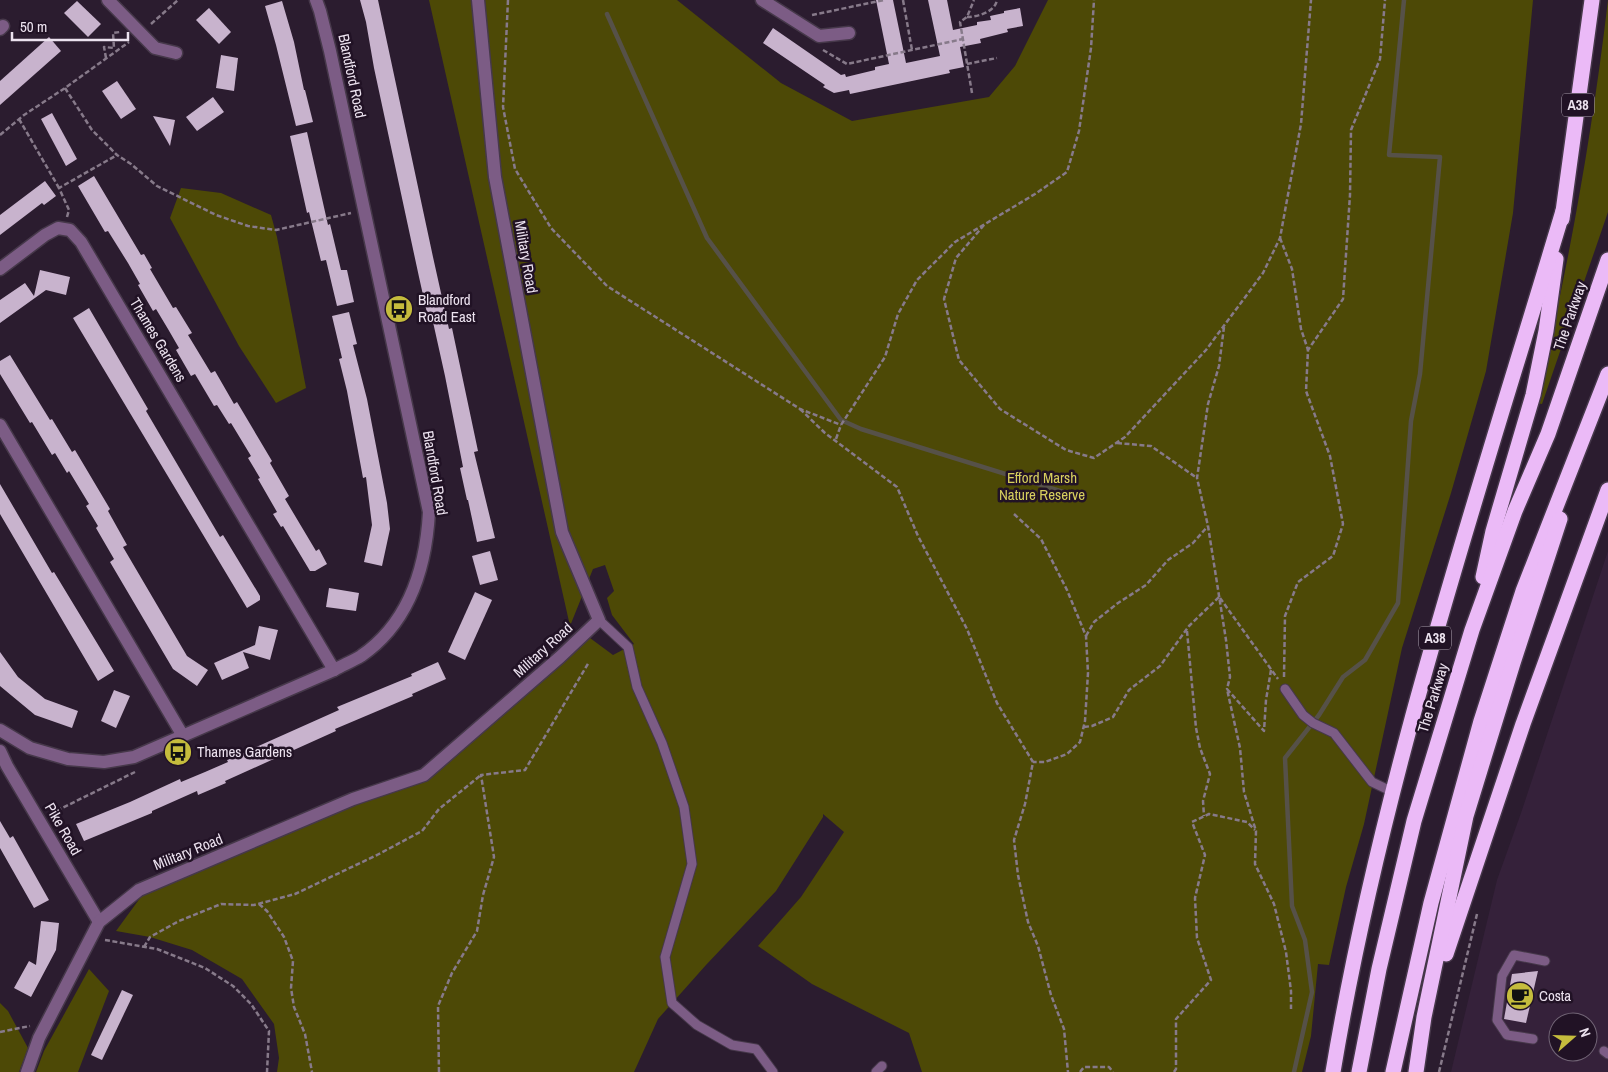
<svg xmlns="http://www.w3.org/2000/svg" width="1608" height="1072" viewBox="0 0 1608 1072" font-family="'Archivo Narrow',sans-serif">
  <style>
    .built { fill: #35213a; fill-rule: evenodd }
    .green { fill: #4d4906 }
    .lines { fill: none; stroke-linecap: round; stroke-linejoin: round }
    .stream { stroke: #565148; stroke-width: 4.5 }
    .building { fill: #c8b3cd }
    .lane-casing { stroke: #46384a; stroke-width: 11 }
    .street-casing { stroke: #46384a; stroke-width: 15 }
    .highway-casing { stroke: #46384a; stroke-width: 18 }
    .path { stroke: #877a8a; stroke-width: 2.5; stroke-dasharray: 5 2.5; stroke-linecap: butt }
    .lane { stroke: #7c5c85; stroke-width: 9 }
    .street { stroke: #7c5c85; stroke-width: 12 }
    .highway { stroke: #ebbaf7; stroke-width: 15 }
    .labels { text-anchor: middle; stroke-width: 5; stroke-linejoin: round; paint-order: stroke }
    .shield { fill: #211225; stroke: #afa4b2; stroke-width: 1 }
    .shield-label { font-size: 14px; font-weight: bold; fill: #ece2ef }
    .street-label { font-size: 15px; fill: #ece2ef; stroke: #211225 }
    .poi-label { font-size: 15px; fill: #ece2ef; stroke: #211225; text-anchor: start }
    .park-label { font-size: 15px; fill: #d7cf5e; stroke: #211225 }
  </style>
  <rect width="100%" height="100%" fill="#2b1c2f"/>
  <!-- built -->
  <path class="built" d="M1608,551V1072H1451L1497,880L1521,813ZM1558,1022H1588V1052H1558Z"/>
  <!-- green -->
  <g class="green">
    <path d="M429,0H677L781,83L852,121L989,97L1015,66L1048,0H1533L1513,213L1486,371L1451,493L1402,648L1364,824L1346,887L1329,965L1318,964L1311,1036L1302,1072H922L909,1033L812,984L758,946L801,897L844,832L823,814V817L776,891L706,965L658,1019L634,1072H277L279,1058L274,1024L242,979L192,950L150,937L116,931L143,894L350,806L425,779L520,700L590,638L613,655L634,644L612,615L607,598L614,591L605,565L593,569L570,626Z"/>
    <path d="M1608,0V212L1542,404L1536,403C1568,270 1592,136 1608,0Z"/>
    <path d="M181,188L221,193L271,215L277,237L306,388L276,403L239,346L170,218Z"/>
    <path d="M89,969L109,991L78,1072H36L44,1051Z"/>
    <path d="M0,1003L8,1011L28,1048L19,1072H0Z"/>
  </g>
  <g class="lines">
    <!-- stream -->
    <g class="stream">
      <path d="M607,14L707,238L841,420L861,429L1073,495"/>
      <path d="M1294,1072L1312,992L1305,940L1292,906L1285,758L1319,715L1343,677L1365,660L1398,603L1411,421L1420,374L1440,157L1389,155L1404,0"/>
    </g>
  </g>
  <!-- building -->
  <g class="building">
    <path d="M360,0H378L433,257L449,329L452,328L478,451L474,452L495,538L477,542L468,500H467L460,468L463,467L445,376L433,322H429L419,277L374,68L366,22Z"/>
    <path d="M876,0H893L906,63L940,56L928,0H947L953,30L977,25V22L991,20L990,16L1004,13V11L1020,8L1023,26L1007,29L1008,32L980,39L981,43L960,47L964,67L949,70L950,73L850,94L849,90L834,93L823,87L825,85L763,43L773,28L841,75L845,74L846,77L875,70V67L889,64Z"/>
    <path d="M77,1L101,24L88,37L64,13Z"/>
    <path d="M282,1L294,42L304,90H305L313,122L296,126L276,45L265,6Z"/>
    <path d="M209,8L231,32L219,44L196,20Z"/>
    <path d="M49,37L61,51L0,105V81Z"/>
    <path d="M221,55L238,58L234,91L216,88Z"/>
    <path d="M117,81L136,109L121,119L102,91Z"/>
    <path d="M213,97L224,112L197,131L186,117Z"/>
    <path d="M52,113L77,159L66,166L41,119Z"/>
    <path d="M153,116L175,120L170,146Z"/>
    <path d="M307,132L328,225L330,224L341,270H347L354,302L337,306L326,260L321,261L309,212L307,213L290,136Z"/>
    <path d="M94,176L141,255L144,254L152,268L150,269L173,308L176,307L192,333L188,335L211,373L215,371L234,404L237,402L272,461L270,463L289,496L285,499L316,551L319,549L327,564L315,571H310L283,526L281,527L273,514L277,512L258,479L260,478L248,458L251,456L231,423L229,424L217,405L214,406L195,374L191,376L176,350L179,348L168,329L156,309L153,311L138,285L140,284L128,263L108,231L105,232L78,186Z"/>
    <path d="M45,181L56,196L44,205L42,203L0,235V215Z"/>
    <path d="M40,270L70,277L66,295L46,290L0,323V300L25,283L34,296Z"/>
    <path d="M89,308L148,409L146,411L220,537L223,535L260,596V600L247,608L73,318Z"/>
    <path d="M349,312L357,344L353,345L367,399L387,503L390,529L382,566L364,562L372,525L366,477L363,478L347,391L339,359L342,358L332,316Z"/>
    <path d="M10,355L50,420L52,419L72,452L75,450L110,509L108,511L127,545L123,547L187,656L208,670L197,686L173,669L110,562L114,559L96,528L98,526L86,506L89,504L69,471L67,473L55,453L52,455L32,422L30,423L0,374V361Z"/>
    <path d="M0,484L52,573L54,572L114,671L98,681L0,514Z"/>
    <path d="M490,551L498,580L480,585L472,556Z"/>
    <path d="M329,588L359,593L356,611L326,607Z"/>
    <path d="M475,592L492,600L465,660L448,652Z"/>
    <path d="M259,626L278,630L270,660L243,652L249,668L222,680L214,663L255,645Z"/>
    <path d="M0,652L18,677L45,699L78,711L72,728L35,715L0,686Z"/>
    <path d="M438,662L446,679L412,694L413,696L335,729L336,731L225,781L226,783L198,795L197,791L152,811V813L84,841L76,824L130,802L180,779L181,782L205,772L228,762L227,760L339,710L337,707L412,676L411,674Z"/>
    <path d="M114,690L130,696L116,728L101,721Z"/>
    <path d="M0,821L10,838L13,836L49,900L34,908L0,848Z"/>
    <path d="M41,921L59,923L56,950L31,997L14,988L29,961L36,965Z"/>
    <path d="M1538,971L1526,1023L1504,1019L1512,974Z"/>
    <path d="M122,990L133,995L102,1060L91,1055Z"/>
  </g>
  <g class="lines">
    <defs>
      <g id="lane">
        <path d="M599,620L628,647L637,687L662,743L684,807L692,864L665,957L672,1003L697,1025L732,1045L756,1049L773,1072"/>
        <path d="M1285,689L1303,715L1313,723L1334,733L1372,782L1393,792"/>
        <path d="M1533,1039L1507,1035L1497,1020L1502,976L1514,955L1545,961"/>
        <path d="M1604,1051L1608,1054"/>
        <path d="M876,1072L882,1066"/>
      </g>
      <g id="street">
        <path d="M108,0L155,48L176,53"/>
        <path d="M762,0L819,36L849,33"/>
        <path d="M0,29L3,26"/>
        <path d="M0,269L45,235L58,228L70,230L81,242L334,670"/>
        <path d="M0,425L183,736"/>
        <path d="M0,730L30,748L68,759L104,762L134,757L334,670C343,665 353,661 361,656C409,623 426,567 429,512L330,51L320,11L316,0"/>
        <path d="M0,751L7,766L99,922"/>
        <path d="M27,1072L39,1038L99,922L139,890L353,799L424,775L560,657L599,620L562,532L495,177L478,0"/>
      </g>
      <g id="highway">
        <path d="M1562,219L1592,0"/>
        <path d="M1483,577L1493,531L1533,395L1546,331L1556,259"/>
        <path d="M1446,954L1523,724L1608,490"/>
        <path d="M1333,1072C1382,778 1478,495 1563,211"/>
        <path d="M1359,1072L1379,969L1414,821L1472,630L1515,511L1548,434L1608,260"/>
        <path d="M1393,1072L1431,903L1481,721L1523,591L1608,374"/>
        <path d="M1416,1072L1424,1017L1466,816L1513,663L1560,519"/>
      </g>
    </defs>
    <!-- lane casing -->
    <use href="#lane" class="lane-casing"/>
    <!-- street casing -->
    <use href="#street" class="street-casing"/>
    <!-- highway casing -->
    <use href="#highway" class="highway-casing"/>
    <!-- path -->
    <g class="path">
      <path d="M508,0L503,107L515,169L551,228L607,286L800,409L841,425"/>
      <path d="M903,0L912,50"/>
      <path d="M812,15L884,0"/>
      <path d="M967,17C977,17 995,12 997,0"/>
      <path d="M151,24L178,0"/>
      <path d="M823,50L847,64L963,39"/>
      <path d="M106,58L104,47L114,48L113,33L120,32"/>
      <path d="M967,64L997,58"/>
      <path d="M65,88L92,130L117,155L131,164L157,186L216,215L248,226L276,230L351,213"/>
      <path d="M972,93L960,22L967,17L974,0"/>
      <path d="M19,119L59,188"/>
      <path d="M0,135L24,115L65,88L129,42"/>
      <path d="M67,217L69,210L59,188L117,155"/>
      <path d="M984,225L956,258L944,299L959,360L1000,409L1066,450L1094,458L1125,437L1206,350L1263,273L1280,238L1301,124L1311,0"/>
      <path d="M1280,238L1292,269L1301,329L1308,350"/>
      <path d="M1224,327L1219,366L1208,404L1197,478L1208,526L1226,640L1230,677L1227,689"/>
      <path d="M800,409L825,433L897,487L918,536L967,629L997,703L1033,762L1025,804L1014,840L1018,875L1028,922L1038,946L1051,995L1064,1029L1068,1072"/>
      <path d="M836,439L841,425L885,357L898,314L917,280L955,242L1035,194L1067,172L1079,131L1091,48L1094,0"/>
      <path d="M1117,443L1151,446L1197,478"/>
      <path d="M1014,514L1041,539L1067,590L1086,636L1088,673L1085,721L1080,742L1067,754L1045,762H1033"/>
      <path d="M1220,598L1278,679"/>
      <path d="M1187,631L1196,728L1200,748L1210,774L1203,801L1204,816"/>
      <path d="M1086,636L1094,622L1118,603L1146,585L1168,560L1193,543L1208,526"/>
      <path d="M1271,670L1266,700L1264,731L1227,689L1240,748L1244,792L1256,831L1255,864L1274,904L1286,952L1291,991V1009"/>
      <path d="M1284,677L1285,616L1298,582L1333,556L1343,524L1330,456L1306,391L1308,350L1343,299L1350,195L1351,130L1380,59L1385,0"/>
      <path d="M1084,727L1092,726L1113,717L1129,690L1160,666L1189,626L1219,597"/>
      <path d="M50,814L135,772"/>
      <path d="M259,904L267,911L284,937L293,961L291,988L294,1007L305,1034L312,1072"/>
      <path d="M105,940L157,949L205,968L233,986L251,1004L269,1031L267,1072"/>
      <path d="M144,947L150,937L179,921L221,904L254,905L295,894L377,855L422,831L439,809L481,775"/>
      <path d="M0,1032L30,1026"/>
      <path d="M439,1072L438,1006L452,973L477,931L483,895L494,857L481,775L525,770L589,662"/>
      <path d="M1080,1072L1084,1067H1109L1113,1072"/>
      <path d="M1174,1072L1176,1069V1019L1211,980L1197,938L1195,898L1205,855L1192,822L1209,814L1247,822L1255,830"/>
      <path d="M1439,1072L1477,914"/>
    </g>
    <!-- lane -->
    <use href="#lane" class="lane"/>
    <!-- street -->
    <use href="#street" class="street"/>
    <!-- highway -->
    <use href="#highway" class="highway"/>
  </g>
  <!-- icons -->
  <defs>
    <symbol id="bus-disc" viewBox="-11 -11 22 22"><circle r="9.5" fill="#c5bc3d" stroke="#211225"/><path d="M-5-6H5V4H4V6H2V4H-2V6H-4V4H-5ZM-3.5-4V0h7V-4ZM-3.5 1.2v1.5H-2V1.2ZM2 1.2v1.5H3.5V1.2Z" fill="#111"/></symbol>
    <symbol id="cafe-disc" viewBox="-11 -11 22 22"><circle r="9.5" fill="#c5bc3d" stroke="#211225"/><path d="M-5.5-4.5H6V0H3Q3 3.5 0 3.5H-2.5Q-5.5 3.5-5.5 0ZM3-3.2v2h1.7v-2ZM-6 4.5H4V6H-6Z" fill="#111"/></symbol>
  </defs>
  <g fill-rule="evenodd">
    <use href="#bus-disc" x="383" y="293" width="32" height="32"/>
    <use href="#bus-disc" x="162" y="736" width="32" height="32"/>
    <use href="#cafe-disc" x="1504" y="980" width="32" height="32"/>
  </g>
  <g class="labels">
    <!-- shield labels -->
    <g class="shield">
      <rect x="1562" y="93.5" width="32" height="23" rx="4"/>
      <rect x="1419" y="626.5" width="32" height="23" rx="4"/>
    </g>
    <g class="shield-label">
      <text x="1578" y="110">A38</text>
      <text x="1435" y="643">A38</text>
    </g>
    <!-- street labels -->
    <g class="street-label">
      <text transform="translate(352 76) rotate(78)" y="5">Blandford Road</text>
      <text transform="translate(526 257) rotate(80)" y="5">Military Road</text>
      <text transform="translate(1570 316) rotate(-71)" y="5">The Parkway</text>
      <text transform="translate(158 340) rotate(59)" y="5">Thames Gardens</text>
      <text transform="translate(435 473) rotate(80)" y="5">Blandford Road</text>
      <text transform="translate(543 650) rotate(-42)" y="5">Military Road</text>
      <text transform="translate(1433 698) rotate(-73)" y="5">The Parkway</text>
      <text transform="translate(63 829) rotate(60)" y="5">Pike Road</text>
      <text transform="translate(188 852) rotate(-22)" y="5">Military Road</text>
    </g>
    <!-- poi labels -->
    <g class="poi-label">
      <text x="418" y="305">Blandford<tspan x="418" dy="17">Road East</tspan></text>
      <text x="197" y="757">Thames Gardens</text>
      <text x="1539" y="1001">Costa</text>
    </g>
    <!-- park labels -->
    <g class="park-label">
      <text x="1042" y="483">Efford Marsh<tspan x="1042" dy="17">Nature Reserve</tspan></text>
    </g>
  </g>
  <!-- north arrow -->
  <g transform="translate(1573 1037) rotate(70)"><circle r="24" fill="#211225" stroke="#726576"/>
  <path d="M0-4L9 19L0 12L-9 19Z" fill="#c5bc3d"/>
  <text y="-8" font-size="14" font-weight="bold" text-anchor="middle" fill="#ece2ef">N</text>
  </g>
  <!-- scale -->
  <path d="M12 32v8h116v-8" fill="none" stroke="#ece2ef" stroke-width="2.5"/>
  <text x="20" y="32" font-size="15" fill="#ece2ef" stroke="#211225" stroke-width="4" paint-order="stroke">50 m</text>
</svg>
